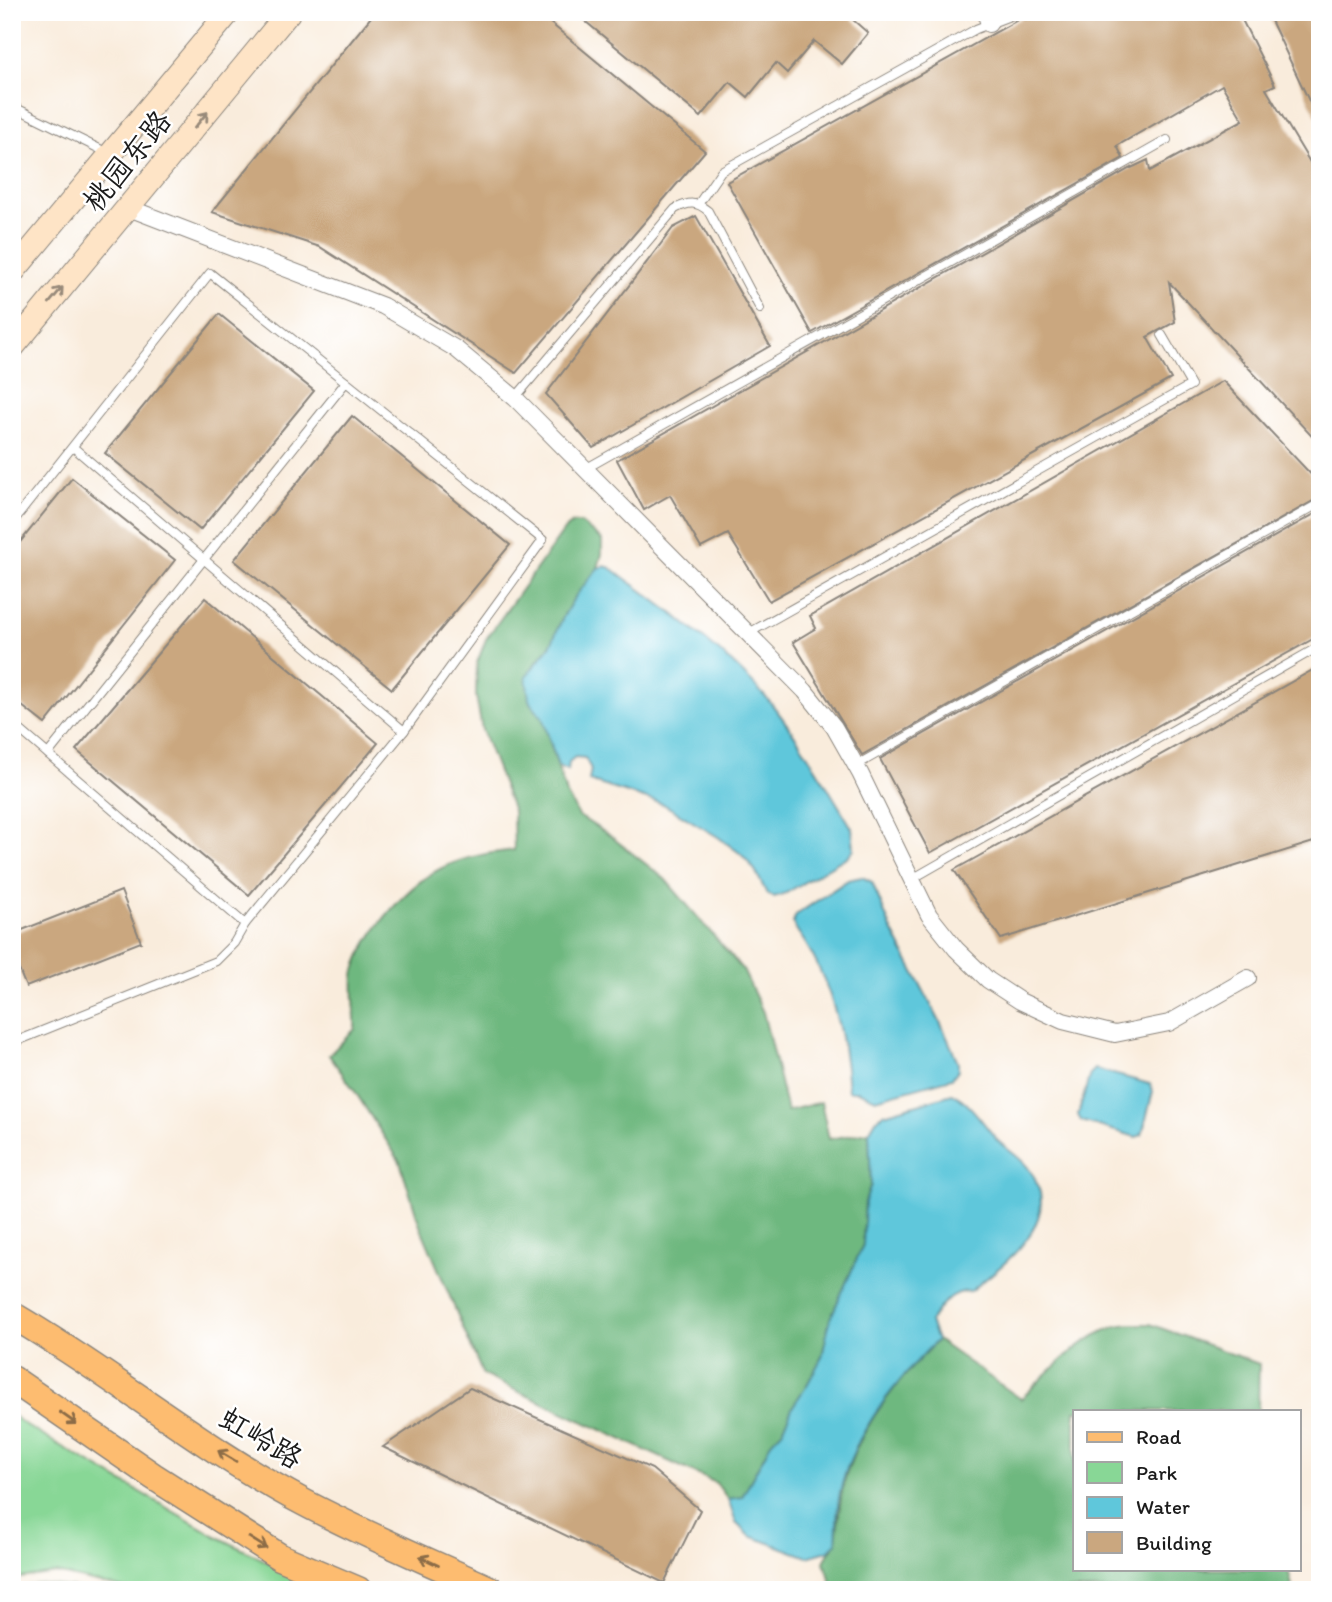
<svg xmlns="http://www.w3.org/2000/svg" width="1332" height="1602" viewBox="0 0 1332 1602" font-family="Itim,'LXGW WenKai TC',sans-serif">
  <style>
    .green { fill: #88d796; stroke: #527a59; stroke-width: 2 }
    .forest { fill: #6eb87f; stroke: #456a4e; stroke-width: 2 }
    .water { fill: #5fc7db; stroke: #3e727c; stroke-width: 2 }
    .building { fill: #caa77f }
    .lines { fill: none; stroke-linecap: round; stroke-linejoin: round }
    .lane-casing { stroke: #8a847c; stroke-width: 10 }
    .street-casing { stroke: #8a847c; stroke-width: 18 }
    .secondary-casing { stroke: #8a847c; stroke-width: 25 }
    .primary-casing { stroke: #8a847c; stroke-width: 29 }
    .lane { stroke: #fff; stroke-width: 8 }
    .street { stroke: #fff; stroke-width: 16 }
    .secondary { stroke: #fee4c6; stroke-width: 23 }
    .primary { stroke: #fdbc70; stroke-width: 26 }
    .oneway { stroke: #988a7a }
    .oneway2 { stroke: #8c6c46 }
    .labels { text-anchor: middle; stroke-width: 5; stroke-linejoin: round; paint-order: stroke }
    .street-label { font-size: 30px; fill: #1c1c1c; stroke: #fff }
  </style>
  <rect width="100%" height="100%" fill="#fff"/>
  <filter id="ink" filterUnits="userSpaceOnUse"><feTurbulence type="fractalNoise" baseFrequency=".0143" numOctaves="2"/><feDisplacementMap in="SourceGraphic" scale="14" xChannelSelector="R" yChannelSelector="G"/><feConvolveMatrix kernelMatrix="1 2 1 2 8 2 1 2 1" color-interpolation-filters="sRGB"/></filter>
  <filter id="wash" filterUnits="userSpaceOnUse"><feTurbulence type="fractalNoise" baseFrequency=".00686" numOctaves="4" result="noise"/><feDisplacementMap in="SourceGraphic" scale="28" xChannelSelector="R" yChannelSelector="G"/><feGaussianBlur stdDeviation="1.57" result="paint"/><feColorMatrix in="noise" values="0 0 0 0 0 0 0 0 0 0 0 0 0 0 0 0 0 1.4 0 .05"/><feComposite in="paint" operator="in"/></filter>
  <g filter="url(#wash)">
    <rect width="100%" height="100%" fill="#f9ecdc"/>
    <!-- green -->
    <g class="green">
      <path d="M12,1415L28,1427L214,1535L324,1590H132L56,1573L12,1579Z"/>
      <path d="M37,1583L89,1590H13Z"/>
    </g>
    <!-- forest -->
    <g class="forest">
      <path d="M573,523H581L602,540V554L598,568L574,598L562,619L550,647L534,665L529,700L542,717L566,793L579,816L609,835L665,879L743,970L763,1012L787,1111L821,1102L829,1139L869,1132L871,1185L865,1202L863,1245L830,1319L822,1357L807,1385L793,1406L783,1430L772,1441L742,1497L728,1499L716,1483L483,1375L420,1226L400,1162L354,1090L329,1055L355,1029C356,1012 351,984 355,970C367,932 409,882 446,866C468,856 490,853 514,850L513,811L482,730L476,696L477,663L486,639L565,529Z"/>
      <path d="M1150,1324L1259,1364L1258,1411H1075V1569H1288L1293,1590H834L824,1562C827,1554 835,1547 836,1539C840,1514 839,1494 848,1469C866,1418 900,1379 937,1340L1021,1399C1048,1373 1079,1338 1117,1326C1127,1323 1140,1324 1150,1324Z"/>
    </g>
    <!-- water -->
    <g class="water">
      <path d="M604,566L611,568C666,609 730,653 774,707C803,744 827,787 852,828L854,849L848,856L786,893L774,897L767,894L755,870L741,854L718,837L663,804L589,781L591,769L585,758L575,757L569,762L568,770L558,766L542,717L529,700L526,676L550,647L562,619L574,598L598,568Z"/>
      <path d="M862,877L872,882L890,926L941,1024L958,1062V1070L952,1078L876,1099L858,1091H848C845,1035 829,973 795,928L793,922L796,915L848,880Z"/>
      <path d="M1095,1069L1150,1084L1153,1091L1142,1135L1136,1137L1081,1121L1078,1115L1090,1074Z"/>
      <path d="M952,1094C967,1098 986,1127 997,1140C1007,1150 1021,1157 1029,1169C1067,1220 1005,1263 971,1291C951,1291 940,1305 930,1322L937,1340C894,1384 846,1441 838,1505C837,1517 837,1530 836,1543L828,1551L807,1557L750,1536L736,1523L728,1499L742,1497L772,1441L783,1430L793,1406L807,1385L822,1357L830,1319L863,1245L865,1202L871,1185L869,1132L876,1120L884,1114Z"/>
    </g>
    <g id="blocks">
      <!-- building -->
      <g class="building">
        <path d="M375,12H537L705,151L516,373L320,247L212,212Z"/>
        <path d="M574,12H844L868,33L842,64L814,41L787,73L776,63L748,97L730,82L701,117Z"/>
        <path d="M1032,12H1238L1275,85L1266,89L1320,179V445L1169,282L1175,322L1147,337L1171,379L769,601L728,534L701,548L670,495L644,510L617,460L1129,169L1148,160L1150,171L1243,120L1222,85L1117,146L1123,158L812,333L727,182Z"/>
        <path d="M1267,12H1320V124Z"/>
        <path d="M696,216L770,346L593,448L546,394L673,228Z"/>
        <path d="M219,314L314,391L200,530L105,453Z"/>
        <path d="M1223,381L1320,484V497L862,755L793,642L816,628L810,616Z"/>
        <path d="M352,416L510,545L392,689L234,560Z"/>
        <path d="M72,478L175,560L45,724L12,698V552Z"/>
        <path d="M1320,511V635L930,853L880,759Z"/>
        <path d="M205,598L378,743L249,895L76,750Z"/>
        <path d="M1320,666V840L1001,939L954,870Z"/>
        <path d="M121,891L141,942L26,987L12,952V934Z"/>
        <path d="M470,1388L652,1469L700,1510L664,1583L383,1447Z"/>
      </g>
    </g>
  </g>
  <g filter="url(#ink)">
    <use href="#blocks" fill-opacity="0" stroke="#8a847c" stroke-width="2"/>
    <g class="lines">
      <defs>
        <g id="lane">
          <path d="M12,106L110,154"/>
          <path d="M699,203L721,171L976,29L1020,12"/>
          <path d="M515,398L675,209C689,202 696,201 708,211L760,309"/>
          <path d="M73,447L404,731"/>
          <path d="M585,469L1167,140"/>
          <path d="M12,523L210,273L543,540L404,731L245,924L12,723"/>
          <path d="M747,634L1191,385L1162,335"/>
          <path d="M48,754L346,382"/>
          <path d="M855,766L1320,503"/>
          <path d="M912,879L1320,646"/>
          <path d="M12,1043L216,961L234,943L245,924"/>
        </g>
        <g id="street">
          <path d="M985,12L989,24"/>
          <path d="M129,208L383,306L456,349L515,398L805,691L834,727L860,773L929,915L956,949L988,980L1020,1001L1063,1021L1115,1034L1169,1023L1248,978"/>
        </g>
        <g id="secondary">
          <path d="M12,273L229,12"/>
          <path d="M12,348L289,12"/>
        </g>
        <g id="primary">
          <path d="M12,1315C112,1373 201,1448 303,1502C363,1534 428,1561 491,1590"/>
          <path d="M12,1379L153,1476L280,1557L358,1590"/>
        </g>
      </defs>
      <!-- lane casing -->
      <use href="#lane" class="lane-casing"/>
      <!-- street casing -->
      <use href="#street" class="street-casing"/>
      <!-- secondary casing -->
      <use href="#secondary" class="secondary-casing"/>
      <!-- primary casing -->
      <use href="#primary" class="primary-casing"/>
      <!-- lane -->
      <use href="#lane" class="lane"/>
      <!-- street -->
      <use href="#street" class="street"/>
      <!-- secondary -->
      <use href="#secondary" class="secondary"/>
      <!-- primary -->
      <use href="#primary" class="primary"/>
    </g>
    <!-- one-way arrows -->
    <defs><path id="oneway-shaft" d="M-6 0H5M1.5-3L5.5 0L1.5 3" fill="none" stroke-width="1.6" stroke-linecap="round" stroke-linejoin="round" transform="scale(1.75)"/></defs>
    <g class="oneway">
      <use href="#oneway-shaft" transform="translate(201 120) rotate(-51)"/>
      <use href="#oneway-shaft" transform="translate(56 295) rotate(-50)"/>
    </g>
    <g class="oneway2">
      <use href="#oneway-shaft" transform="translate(68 1418) rotate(35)"/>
      <use href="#oneway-shaft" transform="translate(227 1456) rotate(-149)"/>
      <use href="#oneway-shaft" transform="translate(258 1543) rotate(32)"/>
      <use href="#oneway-shaft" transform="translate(429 1561) rotate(-155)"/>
    </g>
  </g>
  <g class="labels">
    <!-- street labels -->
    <g class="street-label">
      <text transform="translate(127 161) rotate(-51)" y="10">桃园东路</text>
      <text transform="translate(261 1438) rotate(31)" y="10">虹岭路</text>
    </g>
  </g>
  <!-- margin -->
  <rect width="1332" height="1602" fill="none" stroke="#fff" stroke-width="42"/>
  <!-- legend -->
  <rect x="1073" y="1410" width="228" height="161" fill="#ffffff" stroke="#a4a4a4" stroke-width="2"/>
  <rect x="1087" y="1432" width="35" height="10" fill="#fdbc70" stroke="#a4a4a4" stroke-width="2"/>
  <text x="1136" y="1444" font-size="21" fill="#1c1c1c">Road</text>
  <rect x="1087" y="1462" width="35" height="21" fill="#88d796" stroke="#a4a4a4" stroke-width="2"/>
  <text x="1136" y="1480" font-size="21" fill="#1c1c1c">Park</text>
  <rect x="1087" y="1497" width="35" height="21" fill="#5fc7db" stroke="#a4a4a4" stroke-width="2"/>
  <text x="1136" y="1514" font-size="21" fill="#1c1c1c">Water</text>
  <rect x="1087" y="1532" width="35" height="21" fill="#caa77f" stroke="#a4a4a4" stroke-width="2"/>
  <text x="1136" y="1550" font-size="21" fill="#1c1c1c">Building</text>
</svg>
